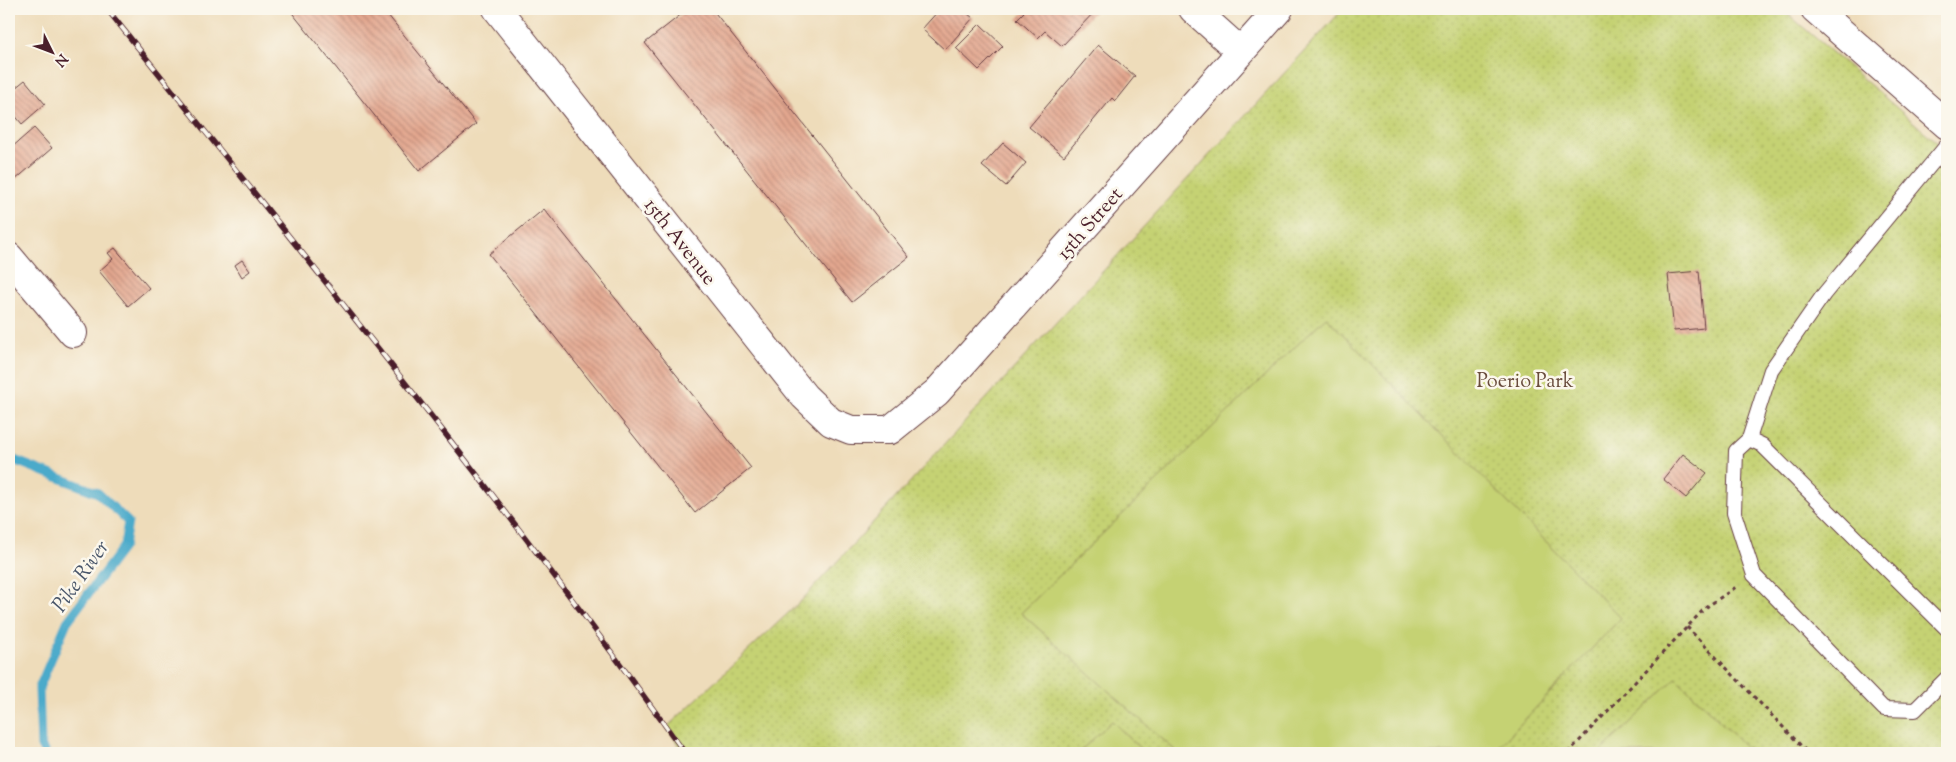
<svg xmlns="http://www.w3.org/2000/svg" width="1956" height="762" viewBox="0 0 1956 762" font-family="'Sorts Mill Goudy',serif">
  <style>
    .park { fill: url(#park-dots); stroke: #88784f }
    .garden { fill: #c5d273; stroke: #88784f }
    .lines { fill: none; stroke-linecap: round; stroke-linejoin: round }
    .stream { stroke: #4baaca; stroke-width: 9 }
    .building { fill: url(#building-back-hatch) }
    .lane-casing { stroke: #633b40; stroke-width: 16 }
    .street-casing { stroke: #633b40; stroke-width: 30 }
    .path { stroke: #633b40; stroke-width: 3; stroke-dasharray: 4 4; stroke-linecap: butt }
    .lane { stroke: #fff; stroke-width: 14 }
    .street { stroke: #fff; stroke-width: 28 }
    .rail-casing { stroke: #4a1f2b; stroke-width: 5.5 }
    .rail { stroke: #fbf7ec; stroke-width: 4; stroke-dasharray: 11; stroke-linecap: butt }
    .labels { text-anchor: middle; stroke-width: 5; stroke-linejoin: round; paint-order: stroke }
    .street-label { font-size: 20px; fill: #4a1f2b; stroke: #fbf7ec }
    .park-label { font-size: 20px; fill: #694c3d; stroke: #fbf7ec }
    .water-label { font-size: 21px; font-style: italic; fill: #4a576b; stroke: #fbf7ec }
  </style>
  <defs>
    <pattern id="park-dots" width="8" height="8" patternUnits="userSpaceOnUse" patternTransform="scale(1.25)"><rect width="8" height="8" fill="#c5d273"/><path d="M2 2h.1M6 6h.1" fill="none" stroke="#abb464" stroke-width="1.8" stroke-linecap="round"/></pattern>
    <pattern id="building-back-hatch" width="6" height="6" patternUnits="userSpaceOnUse" patternTransform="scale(1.25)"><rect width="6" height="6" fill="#e3a78f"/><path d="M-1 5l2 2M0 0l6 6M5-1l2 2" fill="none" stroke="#ba8775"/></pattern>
  </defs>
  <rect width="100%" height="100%" fill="#fbf7ec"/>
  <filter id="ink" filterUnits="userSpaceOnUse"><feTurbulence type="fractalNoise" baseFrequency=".02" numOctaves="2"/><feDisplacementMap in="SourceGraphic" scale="10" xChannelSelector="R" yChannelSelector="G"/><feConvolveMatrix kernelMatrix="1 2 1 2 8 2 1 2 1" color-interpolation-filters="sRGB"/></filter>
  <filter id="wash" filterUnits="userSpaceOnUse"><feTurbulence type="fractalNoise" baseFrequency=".0096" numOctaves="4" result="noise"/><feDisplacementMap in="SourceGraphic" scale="20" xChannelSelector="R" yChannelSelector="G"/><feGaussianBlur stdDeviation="1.12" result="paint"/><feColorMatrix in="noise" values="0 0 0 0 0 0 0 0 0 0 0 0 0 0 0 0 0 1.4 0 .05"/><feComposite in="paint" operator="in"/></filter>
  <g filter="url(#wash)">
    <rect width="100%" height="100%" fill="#eedcba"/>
    <!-- park -->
    <path class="park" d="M1343,9H1782L1947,151V753H685L666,728L802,600Z"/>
    <!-- garden -->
    <g class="garden">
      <path d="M1326,317L1621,618L1493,753H1178L1021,613Z"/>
      <path d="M1676,678L1752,753H1599Z"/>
      <path d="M1112,721L1145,753H1078Z"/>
    </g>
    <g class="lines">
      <!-- stream -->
      <path class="stream" d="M9,458L98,493L128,522L124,546L67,622L39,688L41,746L45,753"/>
    </g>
    <g id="blocks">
      <!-- building -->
      <g class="building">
        <path d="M289,9H383L476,124L419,171Z"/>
        <path d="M688,9H712L909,257L852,302L645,43Z"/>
        <path d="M940,9H962L973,18L945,50L922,29Z"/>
        <path d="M1021,9H1095L1096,10L1062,46L1045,31L1038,38L1017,19L1024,12Z"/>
        <path d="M980,24L1003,46L979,70L956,48Z"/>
        <path d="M1098,45L1135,76L1115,101L1112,98L1064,156L1029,127Z"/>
        <path d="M25,80L45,104L22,124L9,108V93Z"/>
        <path d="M34,128L52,148L14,181L9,175V146L11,148Z"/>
        <path d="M1003,143L1026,163L1006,186L982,166Z"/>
        <path d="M544,209L751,468L695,513L489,254Z"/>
        <path d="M115,248L149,288L128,306L99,271L113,259L108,253Z"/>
        <path d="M242,260L250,271L242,277L235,265Z"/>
        <path d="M1699,271L1704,328L1674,331L1668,274Z"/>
        <path d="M1683,454L1707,473L1686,498L1663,479Z"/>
      </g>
    </g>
  </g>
  <g filter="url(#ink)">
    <use href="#blocks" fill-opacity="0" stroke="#633b40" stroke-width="1"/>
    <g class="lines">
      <defs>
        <g id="lane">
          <path d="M1947,145L1824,294L1771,370L1749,439L1736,451L1734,513L1754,575L1884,709L1915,710L1947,678"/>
          <path d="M1749,439L1762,445L1947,629"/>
        </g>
        <g id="street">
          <path d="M497,9L804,396L831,422L851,430H890L937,392L1279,9"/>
          <path d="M1193,9L1240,51"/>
          <path d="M1815,9L1947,125"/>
          <path d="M9,257L73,333"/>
        </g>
      </defs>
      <!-- lane casing -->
      <use href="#lane" class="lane-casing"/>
      <!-- street casing -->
      <use href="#street" class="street-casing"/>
      <!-- path -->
      <g class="path">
        <path d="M1687,627L1808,753"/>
        <path d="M1568,753L1705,608L1736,587"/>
      </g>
      <!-- lane -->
      <use href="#lane" class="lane"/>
      <!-- street -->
      <use href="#street" class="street"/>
      <defs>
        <path id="rail" d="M107,9C303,254 502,498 685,753"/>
      </defs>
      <!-- rail casing -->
      <use href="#rail" class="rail-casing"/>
      <!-- rail -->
      <use href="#rail" class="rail"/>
    </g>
  </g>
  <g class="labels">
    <!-- street labels -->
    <g class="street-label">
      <text transform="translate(1089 223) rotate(-49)" y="7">15th Street</text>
      <text transform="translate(681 241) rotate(52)" y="7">15th Avenue</text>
    </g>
    <!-- park labels -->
    <g class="park-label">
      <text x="1525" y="387">Poerio Park</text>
    </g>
    <!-- water labels -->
    <g class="water-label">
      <text transform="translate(80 576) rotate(-55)" y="7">Pike River</text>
    </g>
  </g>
  <!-- margin -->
  <rect width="1956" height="762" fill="none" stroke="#fbf7ec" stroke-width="30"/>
  <!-- north arrow -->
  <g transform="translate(52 52) rotate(132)" stroke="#fbf7ec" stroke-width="4" paint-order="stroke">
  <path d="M0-4L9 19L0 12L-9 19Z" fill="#4a1f2b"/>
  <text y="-8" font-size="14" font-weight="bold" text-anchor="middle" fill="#4a1f2b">N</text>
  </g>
</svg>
